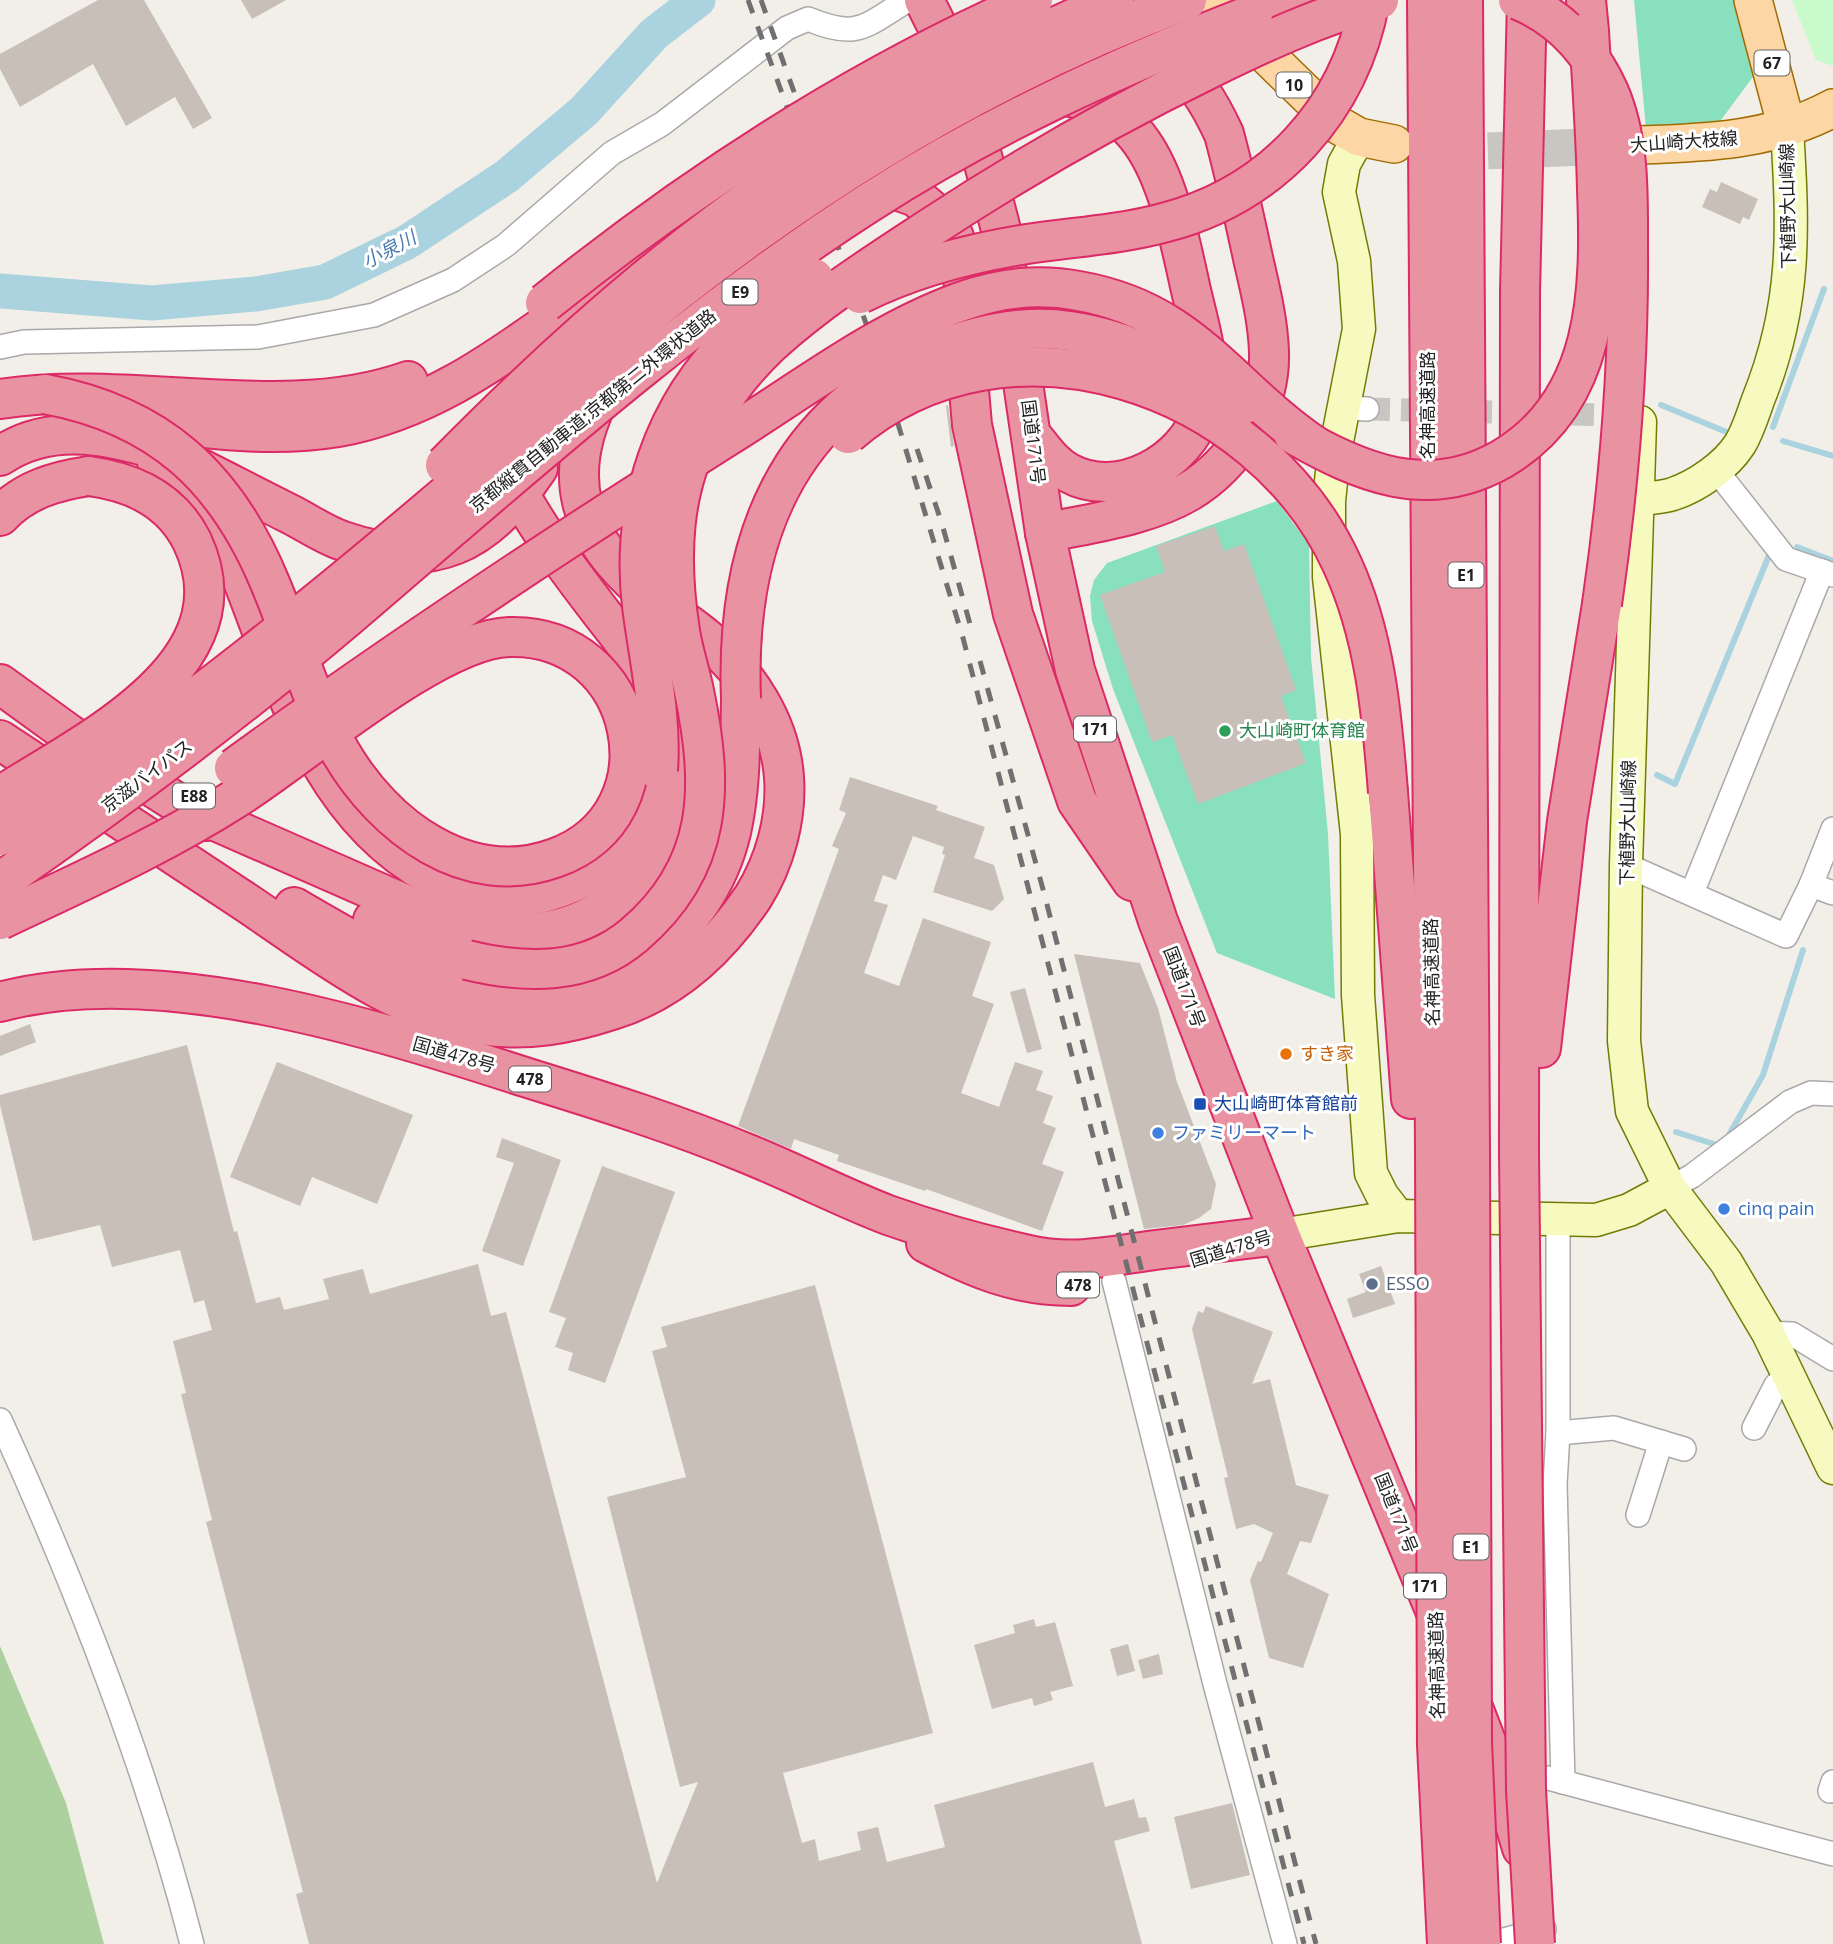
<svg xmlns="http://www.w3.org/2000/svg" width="1833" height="1944" viewBox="0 0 1833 1944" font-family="'Open Sans','Noto Sans JP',sans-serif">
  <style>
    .forest { fill: #add19e }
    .park { fill: #c8facc }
    .pitch { fill: #88e0be }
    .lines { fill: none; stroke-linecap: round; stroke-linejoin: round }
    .stream { stroke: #aad3df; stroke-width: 6 }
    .river { stroke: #aad3df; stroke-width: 35 }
    .building { fill: #c7bfb8 }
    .street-tunnel { stroke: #c8c6c1; stroke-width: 23; stroke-dasharray: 23 11; stroke-linecap: butt }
    .primary-tunnel { stroke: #c8c6c1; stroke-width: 37; stroke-dasharray: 37 18; stroke-linecap: butt }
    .street-casing { stroke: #a9a9a9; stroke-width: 26 }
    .secondary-casing { stroke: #707d05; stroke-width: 35 }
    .primary-casing { stroke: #a06b00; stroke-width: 40 }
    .highway-casing { stroke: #dc2a67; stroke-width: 42 }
    .street { stroke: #fff; stroke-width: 23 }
    .secondary { stroke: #f7fabf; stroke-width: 32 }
    .primary { stroke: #fcd6a4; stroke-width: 37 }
    .highway { stroke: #e892a2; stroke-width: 38 }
    .rail { stroke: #707070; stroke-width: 5; stroke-dasharray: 14 14; stroke-linecap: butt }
    .highway-bridge-casing { stroke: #dc2a67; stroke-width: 42; stroke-linecap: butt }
    .highway-bridge { stroke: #e892a2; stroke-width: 38 }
    .leisure-dot { fill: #2e9e5b; stroke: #fff; stroke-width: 2.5 }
    .food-dot { fill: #e8710a; stroke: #fff; stroke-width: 2.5 }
    .transit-dot { fill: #1a4fb4; stroke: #fff; stroke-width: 2.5 }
    .shop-dot { fill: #3f7fe0; stroke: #fff; stroke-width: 2.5 }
    .service-dot { fill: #5c6f8a; stroke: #fff; stroke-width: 2.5 }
    .labels { text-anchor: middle; stroke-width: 6; stroke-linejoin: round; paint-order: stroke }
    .shield { fill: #fff; stroke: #646464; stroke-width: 2 }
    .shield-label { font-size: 16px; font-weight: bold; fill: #222 }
    .street-label { font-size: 18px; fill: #222; stroke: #fff }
    .leisure-label { font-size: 18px; fill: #27864d; stroke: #fff; text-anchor: start }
    .food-label { font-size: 18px; fill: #c56008; stroke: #fff; text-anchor: start }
    .transit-label { font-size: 18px; fill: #164399; stroke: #fff; text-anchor: start }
    .shop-label { font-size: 18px; fill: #366cbe; stroke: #fff; text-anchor: start }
    .service-label { font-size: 18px; fill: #4e5e75; stroke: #fff; text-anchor: start }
    .water-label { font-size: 19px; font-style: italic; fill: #4a7aab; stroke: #fff }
  </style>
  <rect width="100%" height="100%" fill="#f2efe9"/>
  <!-- forest -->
  <path class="forest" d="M0,1646L66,1803L104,1944H0Z"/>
  <!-- park -->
  <path class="park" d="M1792,0H1833V66L1816,60Z"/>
  <!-- pitch -->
  <g class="pitch">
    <path d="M1634,0H1741L1761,66L1718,124L1647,139Z"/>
    <path d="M1277,501L1309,545L1311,657L1328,834L1335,999L1217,953L1113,689L1092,621L1090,596L1094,580L1107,563Z"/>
  </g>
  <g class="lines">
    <!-- stream -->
    <g class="stream">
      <path d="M1661,405L1729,433"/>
      <path d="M1773,427L1824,289"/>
      <path d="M1783,441L1833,456"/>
      <path d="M1797,547L1833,561"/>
      <path d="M1657,775L1675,784L1770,553"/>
      <path d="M1676,1132L1720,1146L1722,1144"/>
      <path d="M1729,1135L1763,1075L1803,950"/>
    </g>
    <!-- river -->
    <path class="river" d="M0,291L152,303L256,294L325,282L407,242L507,176L584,111L654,34L698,0"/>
  </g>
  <!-- building -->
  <g class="building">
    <path d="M98,0H144L212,118L193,129L175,97L126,126L93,64L20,107L0,69V54Z"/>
    <path d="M241,0H286L252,19Z"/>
    <path d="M1721,182L1758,199L1749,220L1743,217L1740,224L1702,207L1710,189L1717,192Z"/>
    <path d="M948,405L954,446L951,447L946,406Z"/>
    <path d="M1215,526L1224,551L1244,544L1296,690L1281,696L1306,763L1198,804L1172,735L1152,742L1100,595L1165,572L1156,546Z"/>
    <path d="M850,777L938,806L936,810L985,827L974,858L994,865L1004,899L992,911L933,892L945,855L942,854L944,847L913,836L896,880L883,875L874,901L888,905L864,973L899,986L923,918L991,942L972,996L994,1004L961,1093L999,1107L1015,1062L1043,1071L1036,1090L1053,1096L1043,1123L1056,1128L1042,1164L1064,1172L1042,1231L926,1189L925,1191L837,1161L839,1155L794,1139L791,1149L738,1126L839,849L832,846L846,813L839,810Z"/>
    <path d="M1074,954L1140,963L1158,1008L1177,1082L1216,1184L1211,1209L1199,1218L1183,1225L1144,1229Z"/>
    <path d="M1025,988L1042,1049L1027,1053L1010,992Z"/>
    <path d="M30,1024L36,1042L0,1056V1036Z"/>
    <path d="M187,1045L234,1232L237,1231L256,1303L280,1297L284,1310L329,1299L323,1279L363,1269L370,1294L478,1264L491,1316L506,1312L657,1883L698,1782L680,1787L607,1497L686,1477L652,1351L667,1347L661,1327L815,1285L933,1733L783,1773L802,1843L815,1839L819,1861L861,1850L857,1832L878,1827L887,1862L945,1847L934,1805L1093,1762L1105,1807L1134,1799L1139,1818L1146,1817L1150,1831L1114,1841L1142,1944H309L296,1894L303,1892L206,1522L212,1520L181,1394L186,1393L173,1341L212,1330L204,1300L194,1303L180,1250L112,1267L100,1225L33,1241L0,1105V1095Z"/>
    <path d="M277,1062L413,1115L377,1204L312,1177L300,1206L230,1177Z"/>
    <path d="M502,1138L561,1160L523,1266L482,1251L514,1163L496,1157Z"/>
    <path d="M602,1166L675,1192L605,1383L568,1370L573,1353L555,1347L566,1318L549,1312Z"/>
    <path d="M1381,1266L1395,1304L1353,1318L1347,1299L1366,1292L1359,1274Z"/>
    <path d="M1206,1306L1273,1332L1252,1384L1270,1379L1296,1485L1329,1495L1311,1543L1300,1541L1287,1574L1329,1594L1303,1668L1269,1658L1250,1580L1258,1561L1261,1562L1273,1533L1254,1524L1236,1529L1224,1478L1228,1477L1192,1329L1198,1311L1203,1313Z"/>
    <path d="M1034,1619L1036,1627L1055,1622L1073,1686L1050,1692L1053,1700L1034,1706L1032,1698L992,1709L974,1645L1015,1633L1013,1625Z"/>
    <path d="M1128,1644L1135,1671L1117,1676L1110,1649Z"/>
    <path d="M1159,1654L1163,1674L1143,1679L1138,1660Z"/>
    <path d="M1232,1803L1250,1875L1191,1889L1174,1817Z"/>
  </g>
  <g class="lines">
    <!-- street-tunnel -->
    <path class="street-tunnel" d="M1367,409L1609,415"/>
    <!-- primary-tunnel -->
    <path class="primary-tunnel" d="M1433,149L1459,152L1613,146"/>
    <defs>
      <g id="street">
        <path d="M0,347L24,342L258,337L374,315L453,280L506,245L612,153L662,124L787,28L808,19C859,40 864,26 908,0"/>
        <path d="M1345,408L1367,409"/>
        <path d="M1716,470L1786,559L1833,575"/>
        <path d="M1626,865L1786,936L1811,885L1833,893"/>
        <path d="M1811,885L1833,829"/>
        <path d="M1692,893L1822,571"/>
        <path d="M1670,1188L1692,1176L1790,1102L1811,1093L1833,1094"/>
        <path d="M1558,1219V1433L1555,1484L1563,1782"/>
        <path d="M1114,1281L1215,1684L1285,1944"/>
        <path d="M1768,1333L1792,1334L1833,1359"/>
        <path d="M0,1420C77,1589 146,1764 192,1944"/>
        <path d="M1754,1428L1776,1385L1790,1377"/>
        <path d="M1558,1433L1614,1428L1684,1449"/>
        <path d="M1638,1515L1661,1442"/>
        <path d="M1548,1778L1833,1854"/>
        <path d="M1830,1791L1833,1782"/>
        <path d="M1489,1944L1544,1929"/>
      </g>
      <g id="secondary">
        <path d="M1359,137L1344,164L1339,192L1354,261L1359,329L1333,462L1329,501V577L1357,834L1358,995L1371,1173L1382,1195L1398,1216"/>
        <path d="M1640,422L1626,865L1624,1041L1632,1111L1670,1188L1726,1262L1768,1333L1833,1468"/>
        <path d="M1636,499C1648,498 1662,498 1673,494C1697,486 1726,466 1740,444C1748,431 1753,414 1758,400C1797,304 1793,228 1787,128"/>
        <path d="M1280,1235L1398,1216L1596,1220L1629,1210L1670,1188"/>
      </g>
      <g id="primary">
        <path d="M1210,0L1338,125L1359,137L1394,144"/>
        <path d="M1753,0L1787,128"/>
        <path d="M1613,146C1688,143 1765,145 1833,108"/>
      </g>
      <g id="highway">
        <path d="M924,0L951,54L971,113L1000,226L1045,533L1075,670L1158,921L1280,1235L1437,1615"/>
        <path d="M1427,0L1435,1149"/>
        <path d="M1463,0L1470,1150"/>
        <path d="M1586,0L1589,31"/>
        <path d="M1253,14L1292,0"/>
        <path d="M1013,97C1148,78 1167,181 1190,286C1199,327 1215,370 1202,411C1186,463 1118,500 1069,473C1053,465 1043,449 1032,436"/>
        <path d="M864,189H893L916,197L943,220L954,237L964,274L963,320L972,425L1013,614L1077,801L1132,881"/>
        <path d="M0,399C133,378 282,426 408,381"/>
        <path d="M121,418C193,427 266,439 338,427C422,412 490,365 558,316C610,279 661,241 713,206"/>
        <path d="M0,456C53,420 115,436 171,454C210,473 248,493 286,512C305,521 324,535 343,541C433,572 487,544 538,468"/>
        <path d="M157,462C215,500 234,557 257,618C294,716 333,822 430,875C465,894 508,903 547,892C613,873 640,834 658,770"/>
        <path d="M0,516C24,490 55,481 89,476"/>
        <path d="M1045,533C1091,523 1147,516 1188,492C1235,464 1271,408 1269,352C1268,320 1260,289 1253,258C1244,216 1235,175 1224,134C1210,104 1194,76 1167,58"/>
        <path d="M0,684L69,734L206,821"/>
        <path d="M0,740C80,793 161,846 241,899C315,948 391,1011 481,1025C527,1032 569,1024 612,1010C673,991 718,949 753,897C775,862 787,818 784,777C780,722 748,675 707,639C688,623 667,610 648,595C578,538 559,476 601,394"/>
        <path d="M1388,792L1411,1099"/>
        <path d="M186,808L439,919C501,939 562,942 615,901C641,880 662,850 670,818C678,787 680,754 670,723C657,681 627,646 600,611C574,577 549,544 527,507"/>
        <path d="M294,907C356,943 426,986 498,997C606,1013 706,936 731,832C741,788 740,744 741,699"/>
        <path d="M373,920L467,960"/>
        <path d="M0,1002C158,959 376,1029 528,1078C602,1101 676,1124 748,1154C795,1173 841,1197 888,1215C933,1231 983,1245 1029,1255C1071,1265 1113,1256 1155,1250C1196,1245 1238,1240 1280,1235"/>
        <path d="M1541,1048L1567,821L1602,604"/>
        <path d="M1519,1153L1520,292L1527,0"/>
        <path d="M926,1243C974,1268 1016,1286 1071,1286"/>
        <path d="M1474,1710L1504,1788L1522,1848"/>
      </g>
    </defs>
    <!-- street casing -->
    <use href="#street" class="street-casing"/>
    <!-- secondary casing -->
    <use href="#secondary" class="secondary-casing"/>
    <!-- primary casing -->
    <use href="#primary" class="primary-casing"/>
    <!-- highway casing -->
    <use href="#highway" class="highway-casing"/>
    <!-- street -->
    <use href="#street" class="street"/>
    <!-- secondary -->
    <use href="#secondary" class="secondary"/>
    <!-- primary -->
    <use href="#primary" class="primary"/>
    <!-- highway -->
    <use href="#highway" class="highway"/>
    <!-- rail -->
    <g class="rail">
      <path d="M748,0L875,348L963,638L1304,1944"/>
      <path d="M761,0L839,217"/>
      <path d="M917,449L942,524L970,624"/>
      <path d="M980,661L1044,893L1316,1944"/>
    </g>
    <defs>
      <g id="highway-bridge">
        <path d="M1518,0C1560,17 1590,50 1609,92C1630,140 1628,197 1628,249C1629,368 1619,486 1602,604"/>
        <path d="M860,294C912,268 970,253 1027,244C1073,237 1118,235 1163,223C1273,195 1350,110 1370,0"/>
        <path d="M545,303C695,182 856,78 1033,0"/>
        <path d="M848,434C1007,297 1259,383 1342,564C1375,635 1382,715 1388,792"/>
        <path d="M1293,434C1360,472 1427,502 1502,459C1599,402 1601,290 1597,190C1596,137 1592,84 1589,31"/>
        <path d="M445,465C572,336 711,214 867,123C947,76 1030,38 1114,0"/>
        <path d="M741,699C735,546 784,413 935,352C978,334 1023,324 1070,331C1134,340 1188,373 1243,405"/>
        <path d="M234,768C395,651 560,542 728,436C802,390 877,332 960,302C998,288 1038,283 1079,291C1193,311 1227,386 1315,446"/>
        <path d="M658,770C662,715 649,661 642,606C630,505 663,405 737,335C761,314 788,296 814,278"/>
        <path d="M0,796C82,743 251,665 192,541C171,499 133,482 89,476"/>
        <path d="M0,836C170,726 333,592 487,460C550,406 609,346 674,294C829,172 1002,69 1187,0"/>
        <path d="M0,882C118,800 233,714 343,621C513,476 679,325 867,204C988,126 1119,66 1253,14"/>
        <path d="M0,920C80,882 163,845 238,797C303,756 437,639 509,637C640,633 677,814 555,858C467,890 384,826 341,753C310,699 294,640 270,583C226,477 159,415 45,394"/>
        <path d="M467,960C525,974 586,976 634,935C714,867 714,787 694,691C690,671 683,651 680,631C669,560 670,487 708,423C724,395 745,368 769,345C817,301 875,264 930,228C1020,169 1112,116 1209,69C1264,42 1320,16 1379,0"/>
        <path d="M1435,1149L1437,1745L1447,1944"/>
        <path d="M1470,1150L1472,1742L1481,1944"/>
        <path d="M1519,1153L1526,1790L1535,1944"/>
      </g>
    </defs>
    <!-- highway-bridge casing -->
    <use href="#highway-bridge" class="highway-bridge-casing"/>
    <!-- highway-bridge -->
    <use href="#highway-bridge" class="highway-bridge"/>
  </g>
  <!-- markers -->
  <circle class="leisure-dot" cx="1225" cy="731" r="7"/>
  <circle class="food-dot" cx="1286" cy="1054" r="7"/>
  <rect class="transit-dot" x="1193" y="1097" width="14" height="14" rx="3.5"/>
  <g class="shop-dot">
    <circle cx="1158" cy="1133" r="7"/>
    <circle cx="1724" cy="1209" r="7"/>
  </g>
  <circle class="service-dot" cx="1372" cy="1284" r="7"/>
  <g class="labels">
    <!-- shield labels -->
    <g class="shield">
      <rect x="1754.5" y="50.5" width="35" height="25" rx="5"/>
      <rect x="1276.5" y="72.5" width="35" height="25" rx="5"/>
      <rect x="722.5" y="279.5" width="35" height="25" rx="5"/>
      <rect x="1448.5" y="562.5" width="35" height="25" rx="5"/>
      <rect x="1074" y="716.5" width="42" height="25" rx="5"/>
      <rect x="173" y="783.5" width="42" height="25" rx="5"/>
      <rect x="509" y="1066.5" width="42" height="25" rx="5"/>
      <rect x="1057" y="1272.5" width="42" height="25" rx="5"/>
      <rect x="1453.5" y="1534.5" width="35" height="25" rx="5"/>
      <rect x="1404" y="1573.5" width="42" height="25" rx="5"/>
    </g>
    <g class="shield-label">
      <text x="1772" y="69">67</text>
      <text x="1294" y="91">10</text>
      <text x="740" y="298">E9</text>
      <text x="1466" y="581">E1</text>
      <text x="1095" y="735">171</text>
      <text x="194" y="802">E88</text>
      <text x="530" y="1085">478</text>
      <text x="1078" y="1291">478</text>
      <text x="1471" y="1553">E1</text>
      <text x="1425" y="1592">171</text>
    </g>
    <!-- street labels -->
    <g class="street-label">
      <text transform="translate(1684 142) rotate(-4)" y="6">大山崎大枝線</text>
      <text transform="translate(1788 206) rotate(-91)" y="6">下植野大山崎線</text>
      <text transform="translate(1428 405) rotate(-90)" y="6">名神高速道路</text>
      <text transform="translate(593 411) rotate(-39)" y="6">京都縦貫自動車道;京都第二外環状道路</text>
      <text transform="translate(1033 442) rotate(83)" y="6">国道171号</text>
      <text transform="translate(147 776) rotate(-37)" y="6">京滋バイパス</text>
      <text transform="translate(1628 823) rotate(-89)" y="6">下植野大山崎線</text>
      <text transform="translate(1432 972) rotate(-91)" y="6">名神高速道路</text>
      <text transform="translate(1184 987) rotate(69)" y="6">国道171号</text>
      <text transform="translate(454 1055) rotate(16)" y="6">国道478号</text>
      <text transform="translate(1231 1249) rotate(-17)" y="6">国道478号</text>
      <text transform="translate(1396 1513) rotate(68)" y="6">国道171号</text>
      <text transform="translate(1437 1665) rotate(-91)" y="6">名神高速道路</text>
    </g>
    <!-- leisure labels -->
    <g class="leisure-label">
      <text x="1239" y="737">大山崎町体育館</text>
    </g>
    <!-- food labels -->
    <g class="food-label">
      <text x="1300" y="1060">すき家</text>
    </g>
    <!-- transit labels -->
    <g class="transit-label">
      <text x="1214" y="1110">大山崎町体育館前</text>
    </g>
    <!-- shop labels -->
    <g class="shop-label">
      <text x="1172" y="1139">ファミリーマート</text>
      <text x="1738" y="1215">cinq pain</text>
    </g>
    <!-- service labels -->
    <g class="service-label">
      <text x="1386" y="1290">ESSO</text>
    </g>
    <!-- water labels -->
    <g class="water-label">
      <text transform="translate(389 249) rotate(-28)" y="7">小泉川</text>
    </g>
  </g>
</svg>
